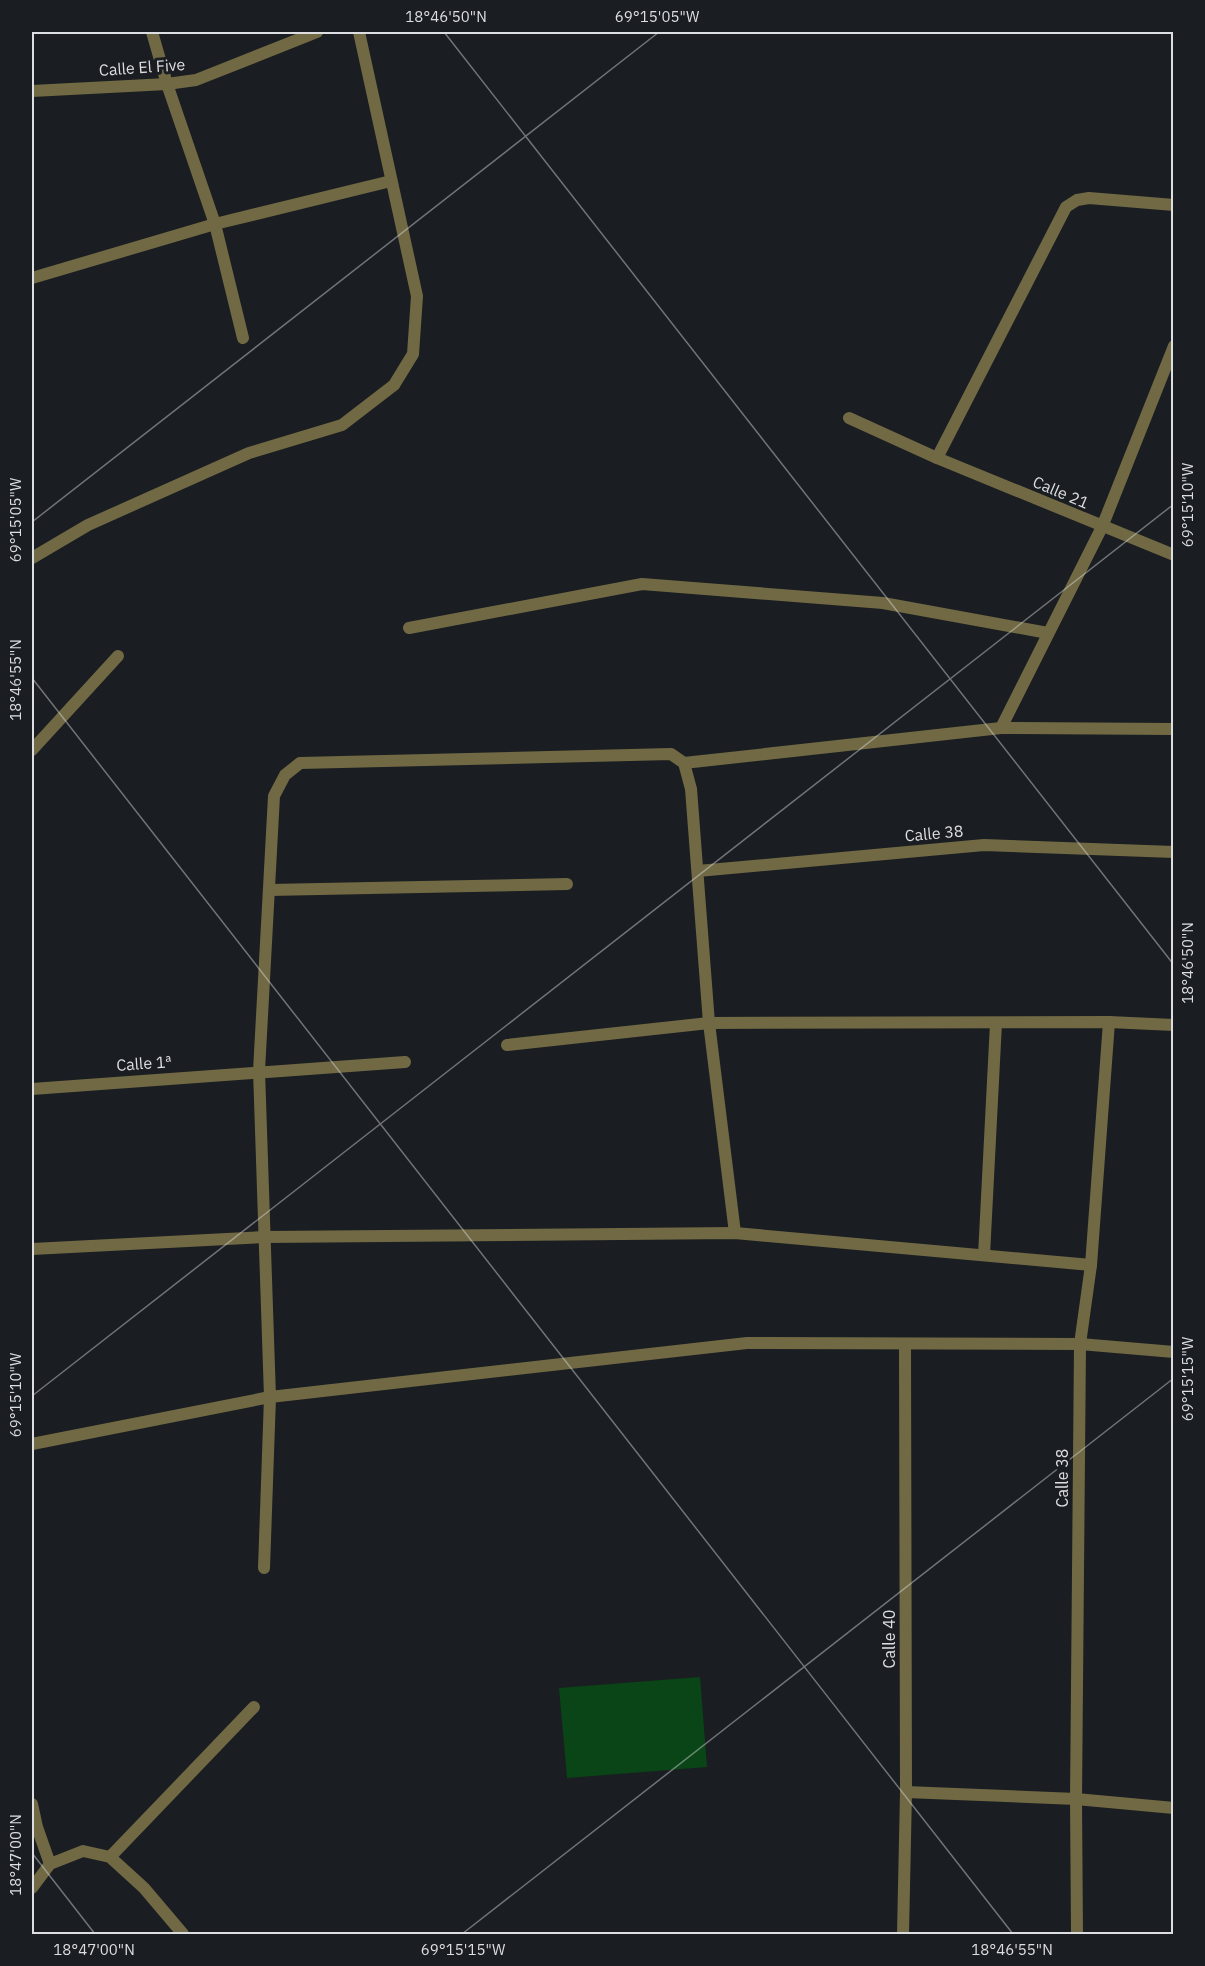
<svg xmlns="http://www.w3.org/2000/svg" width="1205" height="1966" viewBox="0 0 1205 1966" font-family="'IBM Plex Sans',sans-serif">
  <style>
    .green { fill: #0a4517 }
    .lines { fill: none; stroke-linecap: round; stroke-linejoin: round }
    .street { stroke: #706944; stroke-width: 12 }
    .ticks { fill: none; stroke: #dcdee1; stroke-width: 1.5; stroke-opacity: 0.45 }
    .labels { text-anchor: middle; stroke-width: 6; stroke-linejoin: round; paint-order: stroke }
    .street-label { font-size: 16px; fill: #dcdee1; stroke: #1a1d21 }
    .neatline { fill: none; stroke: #dcdee1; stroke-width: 2 }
    .ticks-label { font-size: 15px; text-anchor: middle; fill: #dcdee1 }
  </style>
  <rect width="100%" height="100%" fill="#1a1d21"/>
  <!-- green -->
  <path class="green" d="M700,1677L707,1767L567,1778L559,1688Z"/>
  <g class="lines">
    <!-- street -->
    <g class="street">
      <path d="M152,32L167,84L215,224L243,338"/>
      <path d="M32,91L167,84L196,80L317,32"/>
      <path d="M32,278L215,224L391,181"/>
      <path d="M849,418L937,458L1174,555"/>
      <path d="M937,458L1066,207L1077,200L1089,198L1174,205"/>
      <path d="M32,558L88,525L249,453L342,425L394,385L413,354L417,296L359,32"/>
      <path d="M409,628L642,584L883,603L1048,633"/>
      <path d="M1001,728L1102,527L1174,346"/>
      <path d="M32,750L118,656"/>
      <path d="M684,763L1001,728L1174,729"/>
      <path d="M698,871L984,845L1174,852"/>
      <path d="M269,890L567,884"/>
      <path d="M507,1045L709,1023L1109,1022L1174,1025"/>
      <path d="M32,1089L405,1062"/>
      <path d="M32,1249L264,1237L735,1233L1091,1265"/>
      <path d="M984,1255L996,1023"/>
      <path d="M32,1444L270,1397L747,1343L1080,1344L1174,1352"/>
      <path d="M264,1568L270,1397L259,1071L274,796L285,775L300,763L671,754L684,763L691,789L709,1023L735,1233"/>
      <path d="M906,1792L1076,1799L1174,1808"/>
      <path d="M32,1804L37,1827L50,1864L83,1851L110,1857L144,1888L183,1934"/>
      <path d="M110,1857L254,1707"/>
      <path d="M32,1888L50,1864"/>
      <path d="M903,1934L906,1792L905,1344"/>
      <path d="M1077,1934L1076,1799L1080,1344L1091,1265L1109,1022"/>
    </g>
  </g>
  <!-- ticks -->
  <path class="ticks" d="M444,32L1174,965M32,522L659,32M32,678L1013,1934M32,1396L1174,504M32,1853L95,1934M462,1934L1174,1378"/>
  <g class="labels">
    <!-- street labels -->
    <g class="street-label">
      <text transform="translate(142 67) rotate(-4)" y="6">Calle El Five</text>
      <text transform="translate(1061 492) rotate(23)" y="6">Calle 21</text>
      <text transform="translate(934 833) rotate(-5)" y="6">Calle 38</text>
      <text transform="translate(144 1063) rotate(-4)" y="6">Calle 1ª</text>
      <text transform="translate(1062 1478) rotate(-90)" y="6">Calle 38</text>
      <text transform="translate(889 1639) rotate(-90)" y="6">Calle 40</text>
    </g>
  </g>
  <!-- border -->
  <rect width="1205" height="1966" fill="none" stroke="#1a1d21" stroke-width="66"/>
  <rect x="33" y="33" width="1139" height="1900" class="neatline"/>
  <g class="ticks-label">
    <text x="446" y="22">18°46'50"N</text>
    <text x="657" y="22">69°15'05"W</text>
    <text transform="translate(1188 505) rotate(-90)" y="5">69°15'10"W</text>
    <text transform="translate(16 520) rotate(-90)" y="5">69°15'05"W</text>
    <text transform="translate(16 680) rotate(-90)" y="5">18°46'55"N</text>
    <text transform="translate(1188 963) rotate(-90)" y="5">18°46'50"N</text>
    <text transform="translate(1188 1379) rotate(-90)" y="5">69°15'15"W</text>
    <text transform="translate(16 1395) rotate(-90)" y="5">69°15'10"W</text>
    <text transform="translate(16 1855) rotate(-90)" y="5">18°47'00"N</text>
    <text x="94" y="1955">18°47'00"N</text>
    <text x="463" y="1955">69°15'15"W</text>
    <text x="1012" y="1955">18°46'55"N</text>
  </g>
</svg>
